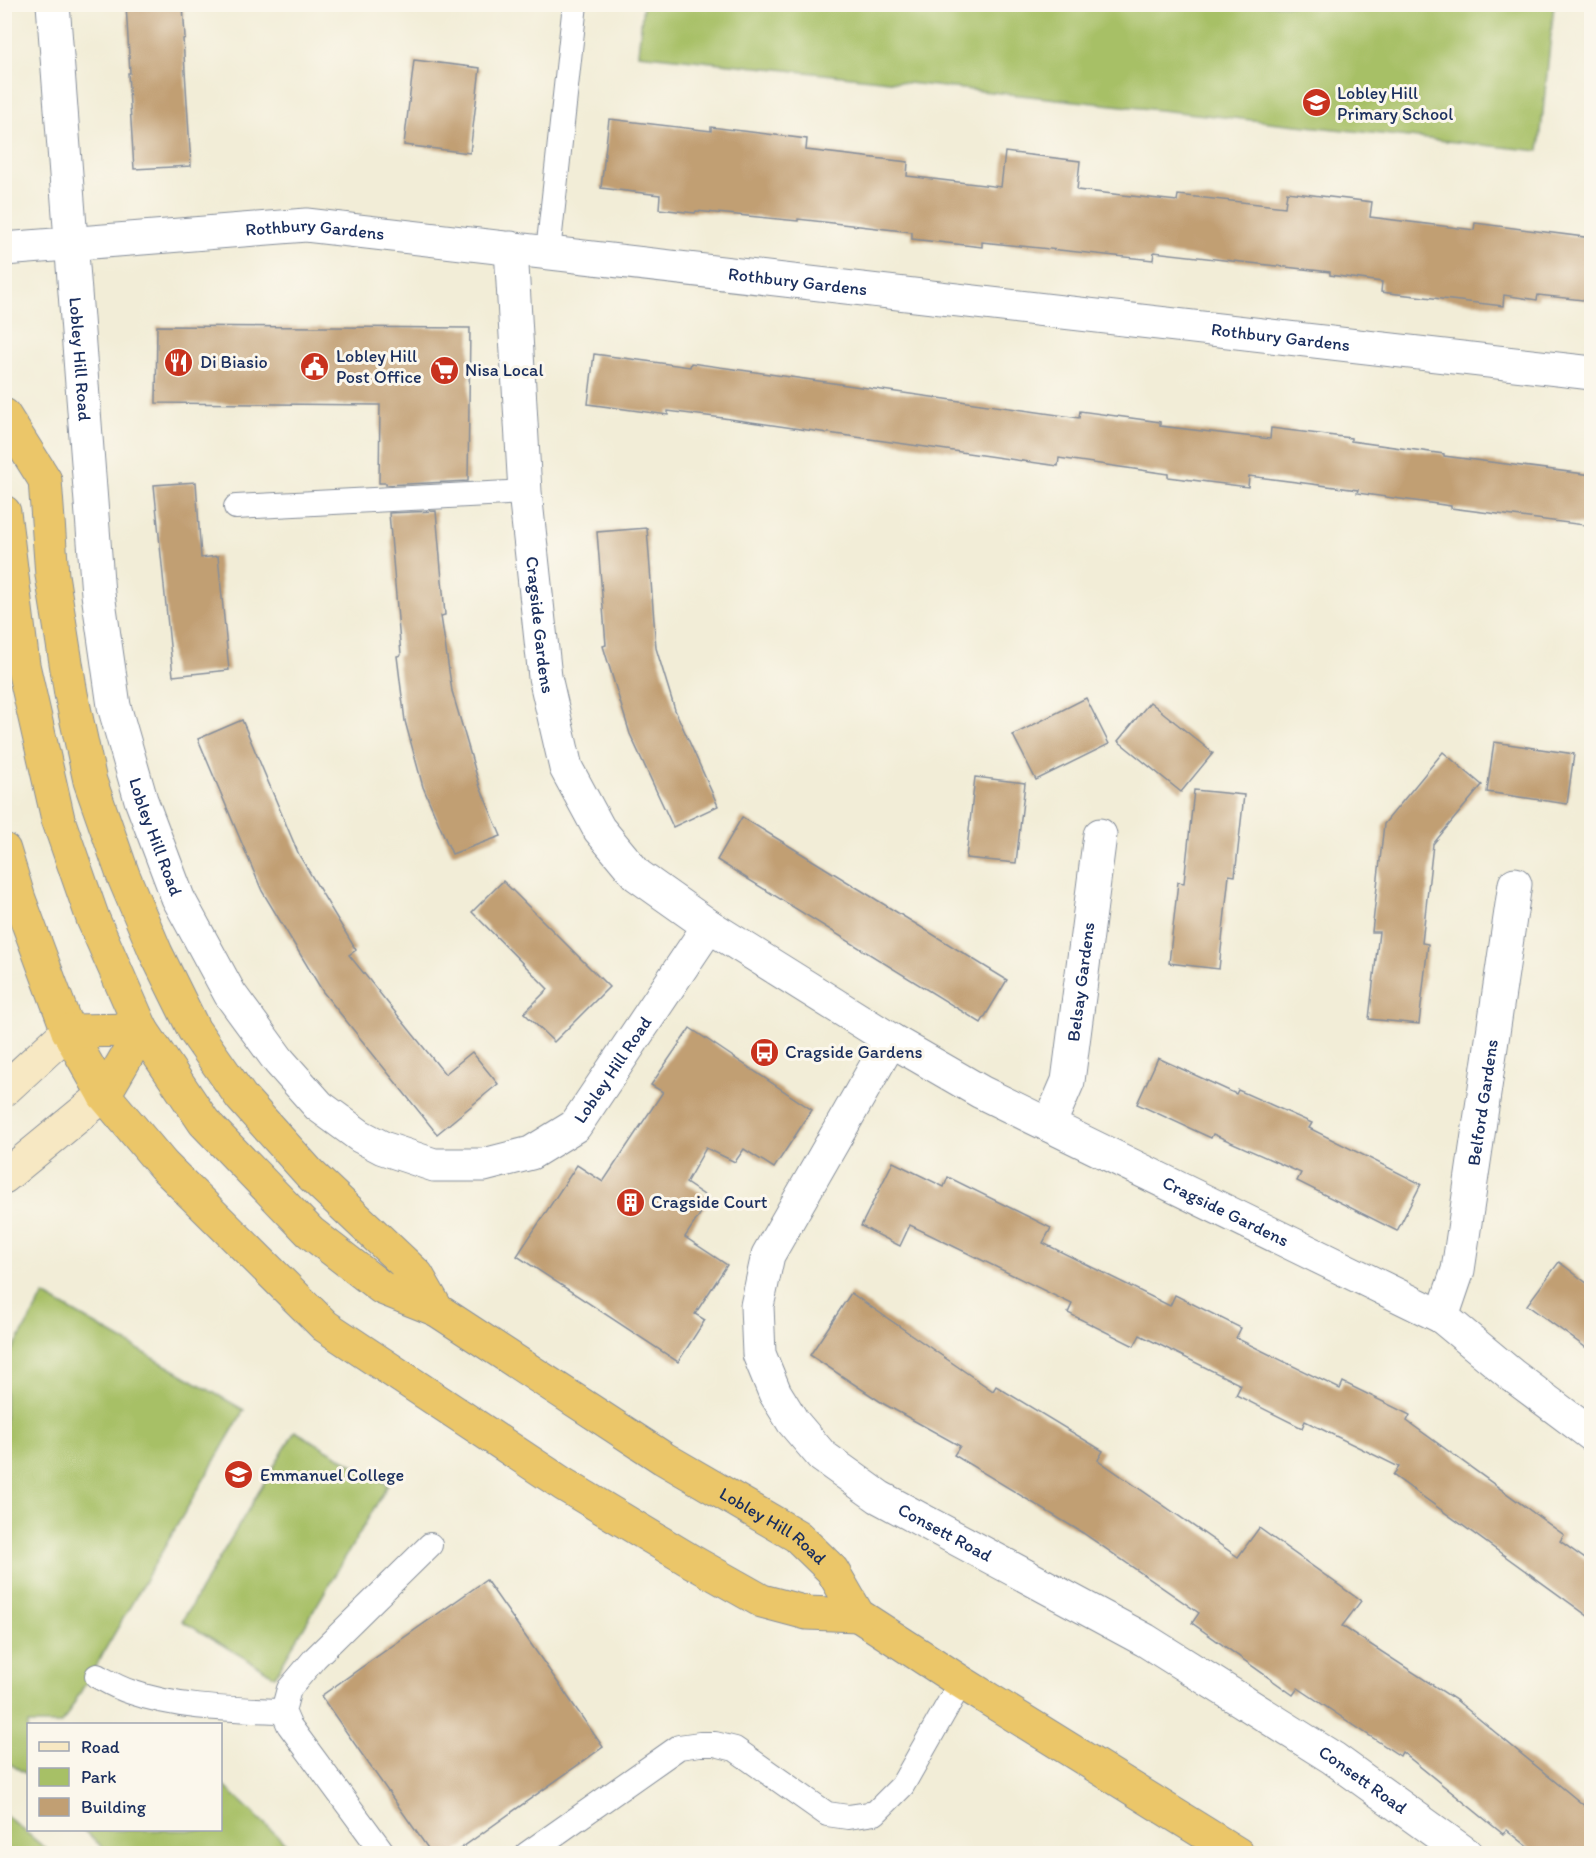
<svg xmlns="http://www.w3.org/2000/svg" width="1596" height="1858" viewBox="0 0 1596 1858" font-family="Itim,sans-serif">
  <style>
    .green { fill: #a7c066; stroke: #617862; stroke-width: 1.5 }
    .building { fill: #c19f73 }
    .lines { fill: none; stroke-linecap: round; stroke-linejoin: round }
    .lane-casing { stroke: #868e9a; stroke-width: 26 }
    .street-casing { stroke: #868e9a; stroke-width: 35 }
    .secondary-casing { stroke: #868e9a; stroke-width: 35 }
    .highway-casing { stroke: #868e9a; stroke-width: 35 }
    .lane { stroke: #fff; stroke-width: 24 }
    .street { stroke: #fff; stroke-width: 33 }
    .secondary { stroke: #f7e8c3; stroke-width: 33 }
    .highway { stroke: #ebc669; stroke-width: 33 }
    .labels { text-anchor: middle; stroke-width: 6; stroke-linejoin: round; paint-order: stroke }
    .poi-label { font-size: 18px; fill: #1b2f5e; stroke: #fbf7ec; text-anchor: start }
    .street-label { font-size: 18px; fill: #1b2f5e; stroke: #fbf7ec }
  </style>
  <rect width="100%" height="100%" fill="#fbf7ec"/>
  <filter id="ink" filterUnits="userSpaceOnUse"><feTurbulence type="fractalNoise" baseFrequency=".0167" numOctaves="2"/><feDisplacementMap in="SourceGraphic" scale="12" xChannelSelector="R" yChannelSelector="G"/><feConvolveMatrix kernelMatrix="1 2 1 2 8 2 1 2 1" color-interpolation-filters="sRGB"/></filter>
  <filter id="wash" filterUnits="userSpaceOnUse"><feTurbulence type="fractalNoise" baseFrequency=".008" numOctaves="4" result="noise"/><feDisplacementMap in="SourceGraphic" scale="24" xChannelSelector="R" yChannelSelector="G"/><feGaussianBlur stdDeviation="1.35" result="paint"/><feColorMatrix in="noise" values="0 0 0 0 0 0 0 0 0 0 0 0 0 0 0 0 0 1.4 0 .05"/><feComposite in="paint" operator="in"/></filter>
  <g filter="url(#wash)">
    <rect width="100%" height="100%" fill="#f2edd7"/>
    <!-- green -->
    <g class="green">
      <path d="M643,5V4L1554,5L1539,151L638,54Z"/>
      <path d="M44,1295L244,1410L62,1724H28V1775L5,1761V1363Z"/>
      <path d="M295,1431L388,1485L275,1676L182,1621Z"/>
      <path d="M221,1783L296,1853H109L83,1830H220Z"/>
      <path d="M4,1815H5L51,1853H5Z"/>
    </g>
    <g id="blocks">
      <!-- building -->
      <g class="building">
        <path d="M126,4H183L185,38L183,39L191,166L134,169L128,73H130Z"/>
        <path d="M414,60L480,68L470,153L404,145Z"/>
        <path d="M609,119L711,131V127L807,139L806,150L908,162L907,176L1001,187L1005,152L1080,161L1077,190L1177,201L1178,195L1285,207L1287,192L1372,202L1370,217L1474,230L1475,223L1592,238V301L1538,295L1537,300L1504,295L1503,306L1381,292L1382,282L1330,275V272L1154,252L1153,260L982,242V247L912,239V232L798,219V221L696,211L695,213L659,209L660,195L601,188Z"/>
        <path d="M157,326L470,328L468,481L386,485V483H379L380,405L156,403Z"/>
        <path d="M594,354L690,367L691,363L1079,418L1080,411L1160,422V426L1270,439L1271,428L1351,438V441L1444,454V456L1592,475V526L1451,508V506L1357,493L1358,490L1249,476L1248,487L1168,477V474L1059,458L1058,466L723,418L668,411V415L588,404Z"/>
        <path d="M196,482L201,558L218,556L229,670L173,676L154,485Z"/>
        <path d="M436,511L445,615L441,616L452,691L480,787L501,836L452,854L423,787L405,721L397,656L401,655L389,513Z"/>
        <path d="M647,528L656,648L675,710L718,806L673,827L630,734L603,646L606,645L597,532Z"/>
        <path d="M1086,698L1109,744L1036,780L1013,735Z"/>
        <path d="M1150,702L1213,753L1181,792L1118,741Z"/>
        <path d="M242,720L299,855L356,950L349,955L445,1074L472,1052L498,1084L437,1134L323,992L262,891L198,739Z"/>
        <path d="M1494,742L1574,754L1567,804L1487,792Z"/>
        <path d="M1443,752L1482,785L1433,844L1422,943L1428,944L1419,1024L1369,1019L1379,932H1372L1384,824Z"/>
        <path d="M975,777L1025,783L1016,863L966,858Z"/>
        <path d="M1194,790L1244,795L1235,876L1229,875L1219,969L1169,963L1178,882L1184,883Z"/>
        <path d="M742,817L1007,980L981,1023L717,860Z"/>
        <path d="M503,881L609,987L554,1042L524,1013L548,989L472,912Z"/>
        <path d="M690,1028L812,1110L774,1168L744,1149L735,1162L706,1148L686,1183L710,1199L685,1237L727,1265L695,1314L705,1320L678,1362L517,1256L577,1165L603,1182L663,1092L651,1085Z"/>
        <path d="M1158,1058L1236,1094L1238,1090L1312,1123L1309,1128L1421,1184L1397,1231L1297,1181L1301,1173L1213,1134L1211,1138L1137,1104Z"/>
        <path d="M893,1162L944,1187L948,1177L1051,1228L1043,1243L1170,1306L1175,1295L1241,1328L1236,1338L1340,1389L1343,1382L1410,1415L1407,1421L1564,1535L1560,1541L1592,1564V1619L1393,1475L1399,1467L1305,1421L1302,1428L1236,1395L1241,1385L1140,1335L1134,1346L1068,1313L1072,1304L910,1225L900,1246L861,1226Z"/>
        <path d="M1559,1262L1592,1287V1352L1527,1305Z"/>
        <path d="M851,1293L993,1391L996,1386L1103,1451L1098,1460L1238,1557L1259,1528L1361,1601L1342,1626L1456,1700L1592,1812V1854H1537L1507,1830L1503,1834L1402,1752L1400,1756L1298,1688L1293,1695L1192,1623L1199,1613L1083,1533L954,1455L960,1446L884,1404L810,1355Z"/>
        <path d="M486,1580L603,1747L453,1854H432L321,1696Z"/>
      </g>
    </g>
  </g>
  <g filter="url(#ink)">
    <use href="#blocks" fill-opacity="0" stroke="#868e9a" stroke-width="1.5"/>
    <g class="lines">
      <defs>
        <g id="lane">
          <path d="M548,252L575,4"/>
          <path d="M236,507L525,492"/>
          <path d="M97,1676C108,1682 120,1689 131,1692C180,1709 232,1709 283,1711"/>
          <path d="M384,1854L289,1725L283,1711L289,1689L315,1658L430,1545"/>
          <path d="M527,1854L679,1747L700,1744H715L735,1749L827,1814L848,1817L875,1813L902,1786L961,1682"/>
        </g>
        <g id="street">
          <path id="s1" d="M53,4L98,594L114,706L141,800L178,898L230,994L279,1061L319,1106L360,1136L383,1148L434,1165H484L531,1153L575,1126L709,926"/>
          <path id="s2" d="M511,248L525,492L545,677L566,768L599,829L637,875L709,926L891,1040L981,1092L1442,1317L1512,1375L1592,1435"/>
          <path id="s3" d="M4,249L306,225L1592,373"/>
          <path id="s4" d="M891,1040L768,1255L757,1306L759,1354L775,1393L793,1422L822,1456L879,1497L1145,1640L1333,1758L1466,1854"/>
          <path id="s5" d="M1049,1125L1068,1081L1100,835"/>
          <path id="s6" d="M1442,1317L1458,1270L1515,884"/>
        </g>
        <g id="secondary">
          <path d="M4,1090L68,1031"/>
          <path d="M4,1177L104,1095"/>
        </g>
        <g id="highway">
          <path id="s7" d="M4,415L45,480L52,575L71,694L90,781L123,875L156,953L194,1030L241,1097L310,1174L417,1275L437,1310L663,1458L797,1536L832,1570L858,1615L961,1682L1238,1854"/>
          <path d="M4,512L23,665L58,819L93,919L142,1030L104,1095"/>
          <path d="M4,850L19,899L68,1031L104,1095L163,1165L325,1326L563,1484L691,1561L762,1601L807,1613L858,1615"/>
          <path d="M68,1031L142,1030L204,1122L310,1232L382,1288L437,1310"/>
        </g>
      </defs>
      <!-- lane casing -->
      <use href="#lane" class="lane-casing"/>
      <!-- street casing -->
      <use href="#street" class="street-casing"/>
      <!-- secondary casing -->
      <use href="#secondary" class="secondary-casing"/>
      <!-- highway casing -->
      <use href="#highway" class="highway-casing"/>
      <!-- lane -->
      <use href="#lane" class="lane"/>
      <!-- street -->
      <use href="#street" class="street"/>
      <!-- secondary -->
      <use href="#secondary" class="secondary"/>
      <!-- highway -->
      <use href="#highway" class="highway"/>
    </g>
  </g>
  <!-- icons -->
  <defs>
    <symbol id="school-disc" viewBox="-11 -11 22 22"><circle r="9.5" fill="#c8321e" stroke="#fbf7ec"/><path d="M0-5L7-2L0 1L-7-2ZM-4 1L0 2.5L4 1V4Q0 6-4 4Z" fill="#fff"/></symbol>
    <symbol id="restaurant-disc" viewBox="-11 -11 22 22"><circle r="9.5" fill="#c8321e" stroke="#fbf7ec"/><path d="M-5-6h1v4h1v-4h1v4h1v-4h1v5L-1.5 .5V6h-2V.5L-5-1ZM5-6V6H3V1.5H1.5Q1.5-4 5-6Z" fill="#fff"/></symbol>
    <symbol id="civic-disc" viewBox="-11 -11 22 22"><circle r="9.5" fill="#c8321e" stroke="#fbf7ec"/><path d="M-.6-6.5H3V-4.5H.6V-3L4-1V1h2V6H-6V1h2V-1L-.6-3ZM-1.2 2.5V6h2.4V2.5Z" fill="#fff"/></symbol>
    <symbol id="supermarket-disc" viewBox="-11 -11 22 22"><circle r="9.5" fill="#c8321e" stroke="#fbf7ec"/><path d="M-6-5.5h2.5l.6 2H6L4.5 2H-2.5L-4.4-4H-6ZM-1.5 3.2a1.3 1.3 0 1 0 .1 0ZM3 3.2a1.3 1.3 0 1 0 .1 0Z" fill="#fff"/></symbol>
    <symbol id="bus-disc" viewBox="-11 -11 22 22"><circle r="9.5" fill="#c8321e" stroke="#fbf7ec"/><path d="M-5-6H5V4H4V6H2V4H-2V6H-4V4H-5ZM-3.5-4V0h7V-4ZM-3.5 1.2v1.5H-2V1.2ZM2 1.2v1.5H3.5V1.2Z" fill="#fff"/></symbol>
    <symbol id="building-disc" viewBox="-11 -11 22 22"><circle r="9.5" fill="#c8321e" stroke="#fbf7ec"/><path d="M-4-6H4V6H1V3H-1V6H-4ZM-2.5-4.3h1.7v1.8h-1.7ZM.8-4.3h1.7v1.8H.8ZM-2.5-1h1.7V.8h-1.7ZM.8-1h1.7V.8H.8Z" fill="#fff"/></symbol>
  </defs>
  <g fill-rule="evenodd">
    <use href="#school-disc" x="1300" y="86" width="33" height="33"/>
    <use href="#restaurant-disc" x="162" y="346" width="33" height="33"/>
    <use href="#civic-disc" x="298" y="350" width="33" height="33"/>
    <use href="#supermarket-disc" x="428" y="354" width="33" height="33"/>
    <use href="#bus-disc" x="748" y="1036" width="33" height="33"/>
    <use href="#building-disc" x="614" y="1186" width="33" height="33"/>
    <use href="#school-disc" x="222" y="1458" width="33" height="33"/>
  </g>
  <g class="labels">
    <!-- poi labels -->
    <g class="poi-label">
      <text x="1337" y="99">Lobley Hill<tspan x="1337" dy="21">Primary School</tspan></text>
      <text x="336" y="362">Lobley Hill<tspan x="336" dy="21">Post Office</tspan></text>
      <text x="200" y="368">Di Biasio</text>
      <text x="465" y="376">Nisa Local</text>
      <text x="785" y="1058">Cragside Gardens</text>
      <text x="651" y="1208">Cragside Court</text>
      <text x="260" y="1481">Emmanuel College</text>
    </g>
    <!-- street labels -->
    <g class="street-label">
      <text dy="6" stroke="none"><textPath href="#s3" startOffset="312">Rothbury Gardens</textPath></text>
      <text dy="6" stroke="none"><textPath href="#s3" startOffset="798">Rothbury Gardens</textPath></text>
      <text dy="6" stroke="none"><textPath href="#s3" startOffset="1284">Rothbury Gardens</textPath></text>
      <text dy="6" stroke="none"><textPath href="#s1" startOffset="356">Lobley Hill Road</textPath></text>
      <text dy="6" stroke="none"><textPath href="#s2" startOffset="378">Cragside Gardens</textPath></text>
      <text dy="6" stroke="none"><textPath href="#s1" startOffset="842">Lobley Hill Road</textPath></text>
      <text dy="6" stroke="none"><textPath href="#s5" startOffset="148">Belsay Gardens</textPath></text>
      <text dy="6" stroke="none"><textPath href="#s1" startOffset="1508">Lobley Hill Road</textPath></text>
      <text dy="6" stroke="none"><textPath href="#s6" startOffset="219">Belford Gardens</textPath></text>
      <text dy="6" stroke="none"><textPath href="#s2" startOffset="1332">Cragside Gardens</textPath></text>
      <text dy="6" stroke="none"><textPath href="#s7" startOffset="1424">Lobley Hill Road</textPath></text>
      <text dy="6" stroke="none"><textPath href="#s4" startOffset="614">Consett Road</textPath></text>
      <text dy="6" stroke="none"><textPath href="#s4" startOffset="1100">Consett Road</textPath></text>
    </g>
  </g>
  <!-- margin -->
  <rect width="1596" height="1858" fill="none" stroke="#fbf7ec" stroke-width="24"/>
  <!-- legend -->
  <rect x="27" y="1723" width="195" height="108" fill="#fbf7ec" stroke="#a1a7b3" stroke-width="1.5"/>
  <rect x="39" y="1742" width="30" height="9" fill="#f7e8c3" stroke="#a1a7b3" stroke-width="1.5"/>
  <text x="81" y="1753" font-size="18" fill="#1b2f5e">Road</text>
  <rect x="39" y="1768" width="30" height="18" fill="#a7c066" stroke="#a1a7b3" stroke-width="1.5"/>
  <text x="81" y="1783" font-size="18" fill="#1b2f5e">Park</text>
  <rect x="39" y="1798" width="30" height="18" fill="#c19f73" stroke="#a1a7b3" stroke-width="1.5"/>
  <text x="81" y="1813" font-size="18" fill="#1b2f5e">Building</text>
</svg>
